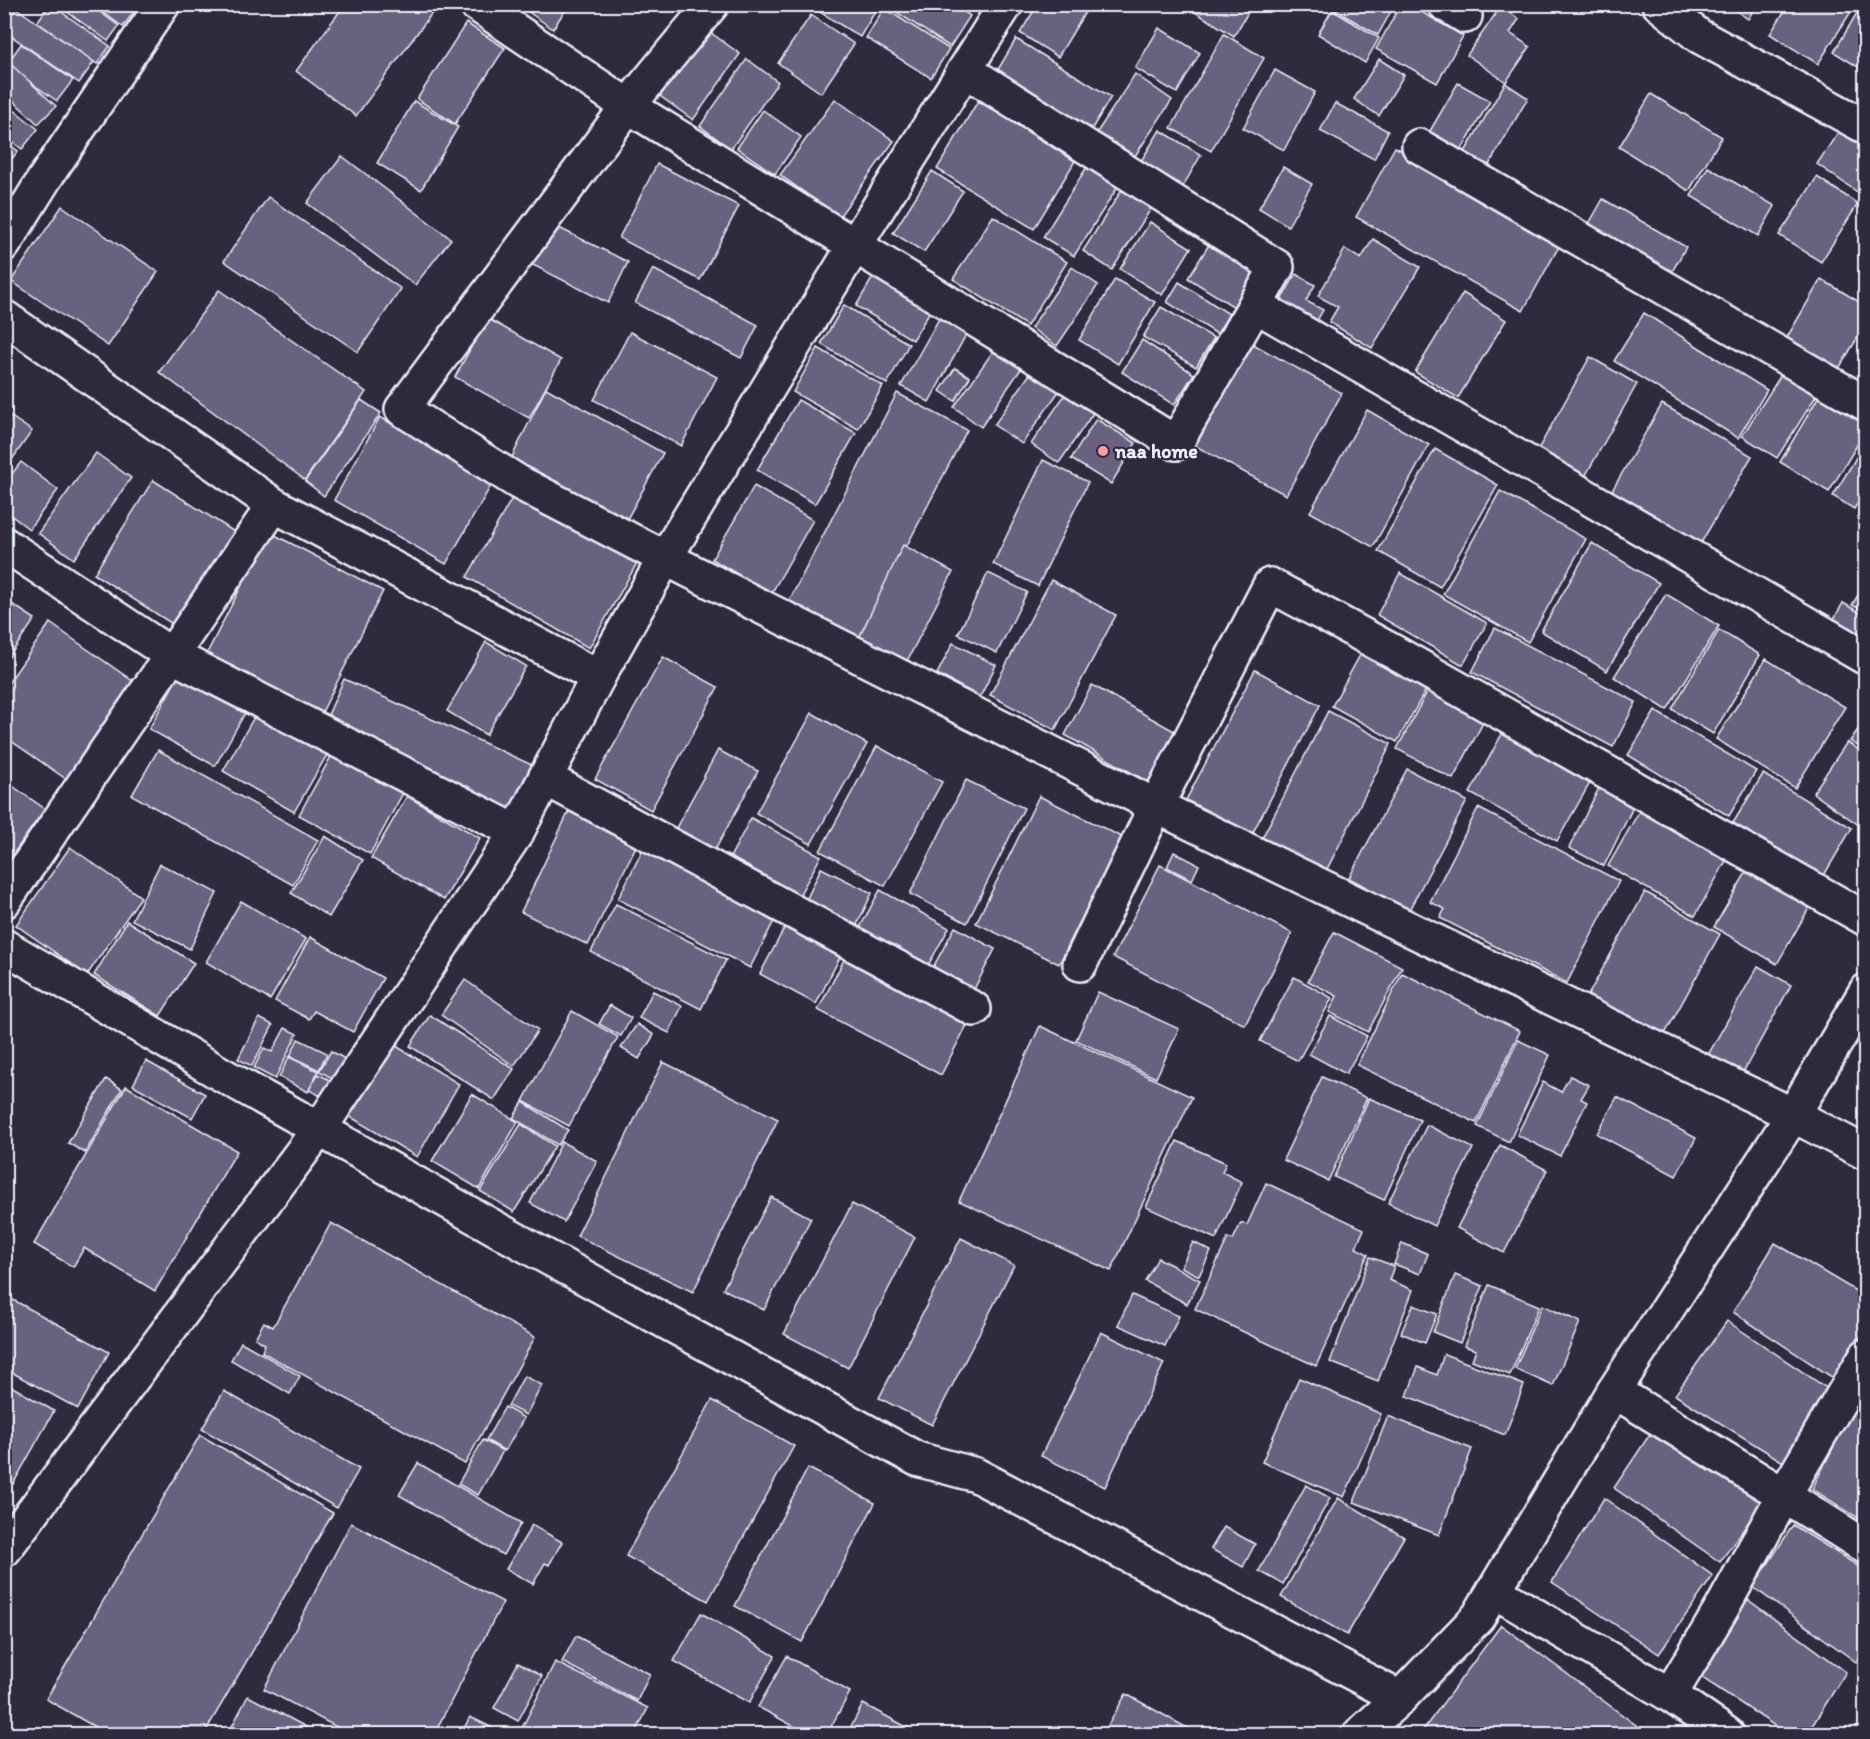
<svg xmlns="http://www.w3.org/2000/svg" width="1870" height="1739" viewBox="0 0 1870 1739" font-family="Itim,sans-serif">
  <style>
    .building { fill: #686280; stroke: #e8f1f8; stroke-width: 1.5 }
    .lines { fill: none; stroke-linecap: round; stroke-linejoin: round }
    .minor-casing { stroke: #e8f1f8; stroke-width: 38 }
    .tertiary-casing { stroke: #e8f1f8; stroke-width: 38 }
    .minor { stroke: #2f2a3d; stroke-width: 33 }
    .tertiary { stroke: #2f2a3d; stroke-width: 33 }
    .poi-dot { fill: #ff9aa2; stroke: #2f2a3d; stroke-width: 2 }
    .labels { text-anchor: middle; stroke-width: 4.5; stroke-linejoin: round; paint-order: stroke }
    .poi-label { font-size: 20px; font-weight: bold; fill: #e8f1f8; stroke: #2f2a3d; text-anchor: start }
  </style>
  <rect width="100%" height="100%" fill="#2f2a3d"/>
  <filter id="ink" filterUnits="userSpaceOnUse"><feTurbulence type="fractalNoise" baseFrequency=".0167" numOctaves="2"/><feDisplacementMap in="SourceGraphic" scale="12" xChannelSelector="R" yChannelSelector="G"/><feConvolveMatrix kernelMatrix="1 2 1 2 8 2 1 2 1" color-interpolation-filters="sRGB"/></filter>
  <g filter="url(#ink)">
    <!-- building -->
    <g class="building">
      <path d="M50,4L110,46L97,64L37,22Z"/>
      <path d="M56,4H89L119,26L108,41Z"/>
      <path d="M92,4H139L123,27Z"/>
      <path d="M345,4H429L435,9L356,116L296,71Z"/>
      <path d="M517,4H569L553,29Z"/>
      <path d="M807,4H877L879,5L860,37Z"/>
      <path d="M884,4H953L970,16L950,47Z"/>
      <path d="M1038,4H1090L1058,57L1020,33Z"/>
      <path d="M1182,4H1253L1234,36Z"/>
      <path d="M1334,4H1395L1378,35L1332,8Z"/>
      <path d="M1401,4H1408L1463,36L1437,83L1376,49Z"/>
      <path d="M1726,4H1757L1748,19Z"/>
      <path d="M1789,4H1850L1854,7L1818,64L1770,34Z"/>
      <path d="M1862,4H1866V72L1834,52Z"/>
      <path d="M1501,6L1519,19L1510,33L1530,47L1506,82L1467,55Z"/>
      <path d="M16,8L94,62L79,83L4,31V25Z"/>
      <path d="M884,8L949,49L931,78L866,38Z"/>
      <path d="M1332,10L1379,38L1365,63L1318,34Z"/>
      <path d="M811,15L854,44L821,93L778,63Z"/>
      <path d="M466,23L505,48L455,124L417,99Z"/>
      <path d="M1159,28L1200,53L1177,93L1135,68Z"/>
      <path d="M707,30L740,54L693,120L660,96Z"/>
      <path d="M1224,34L1264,58L1211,151L1171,128Z"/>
      <path d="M1016,39L1111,97L1088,135L993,78Z"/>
      <path d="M21,44L73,80L57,101L6,65Z"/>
      <path d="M4,58L56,106L38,124L4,92Z"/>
      <path d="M747,59L778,82L731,149L700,126Z"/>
      <path d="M1379,59L1404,75L1379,116L1354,99Z"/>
      <path d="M1275,70L1315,92L1284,150L1243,128Z"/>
      <path d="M1135,74L1172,100L1131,162L1094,137Z"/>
      <path d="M1458,83L1490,101L1459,154L1427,136Z"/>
      <path d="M1505,83L1528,98L1486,170L1462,157Z"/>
      <path d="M1651,94L1722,137L1689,191L1619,147Z"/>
      <path d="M835,99L894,141L839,217L780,175Z"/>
      <path d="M414,101L458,127L421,190L377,163Z"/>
      <path d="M978,101L1075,161L1034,229L937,169Z"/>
      <path d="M4,102L38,129L22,149L4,135Z"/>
      <path d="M1335,103L1388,131L1374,159L1320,131Z"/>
      <path d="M763,110L801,137L775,174L737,148Z"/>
      <path d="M1841,128L1866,145V198L1817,164Z"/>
      <path d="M1160,130L1201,155L1178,195L1136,169Z"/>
      <path d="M4,141L18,151L4,169Z"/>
      <path d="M1395,147L1562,241L1523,311L1356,217Z"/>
      <path d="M342,156L451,239L415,285L307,203Z"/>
      <path d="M657,164L739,206L700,280L619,238Z"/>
      <path d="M1088,165L1119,185L1074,256L1043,237Z"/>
      <path d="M1283,167L1312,184L1288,226L1259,208Z"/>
      <path d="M1708,167L1775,206L1758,236L1691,196Z"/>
      <path d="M932,171L963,191L924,252L893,233Z"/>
      <path d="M1817,177L1858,204L1821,262L1779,235Z"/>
      <path d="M1123,188L1152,207L1112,270L1083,251Z"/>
      <path d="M268,197L401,289L358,352L224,261Z"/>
      <path d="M1603,199L1686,247L1669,277L1586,229Z"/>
      <path d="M62,206L158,272L108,346L11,281Z"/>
      <path d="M993,216L1067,262L1027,326L953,279Z"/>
      <path d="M1150,222L1191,248L1162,295L1120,269Z"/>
      <path d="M551,224L628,262L608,303L531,264Z"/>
      <path d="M1373,239L1420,267L1372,348L1329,322L1338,307L1318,296L1345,249L1361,259Z"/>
      <path d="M1210,243L1261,274L1239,310L1188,278Z"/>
      <path d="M1072,267L1098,285L1057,346L1031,328Z"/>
      <path d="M653,269L758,325L741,358L635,303Z"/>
      <path d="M876,272L933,306L913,340L856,306Z"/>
      <path d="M1296,274L1315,285L1306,301L1323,310L1315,324L1279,303Z"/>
      <path d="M1115,279L1155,302L1118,364L1079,340Z"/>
      <path d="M1821,279L1866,306V324L1838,370L1786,339Z"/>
      <path d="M1179,282L1229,314L1217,334L1167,302Z"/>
      <path d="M219,290L366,392L305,480L159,372Z"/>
      <path d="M1463,293L1506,320L1458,398L1415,372Z"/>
      <path d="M844,305L909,344L887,384L821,344Z"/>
      <path d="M1161,307L1214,338L1196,367L1143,337Z"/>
      <path d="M1644,313L1767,390L1738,438L1614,361Z"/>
      <path d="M940,317L967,333L929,402L901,386Z"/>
      <path d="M487,318L561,360L529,418L455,377Z"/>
      <path d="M630,332L717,377L681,446L594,400Z"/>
      <path d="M1244,339L1342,393L1286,495L1188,442Z"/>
      <path d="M1142,340L1194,374L1174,405L1122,372Z"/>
      <path d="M996,347L1023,366L981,427L954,407Z"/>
      <path d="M818,348L883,386L858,429L793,392Z"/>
      <path d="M1590,357L1637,384L1583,480L1536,453Z"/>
      <path d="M1037,364L1064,384L1022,444L994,425Z"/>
      <path d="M1786,367L1820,390L1777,458L1742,436Z"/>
      <path d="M955,368L970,377L955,401L940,391Z"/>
      <path d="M1073,383L1100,403L1059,463L1031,444Z"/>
      <path d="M546,388L663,453L626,521L511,459Z"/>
      <path d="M1822,391L1866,418V430L1829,492L1780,462Z"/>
      <path d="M897,393L967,430L859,638L789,601Z"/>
      <path d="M361,400L381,413L324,496L305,481Z"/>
      <path d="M798,400L856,433L815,504L757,470Z"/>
      <path d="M1662,404L1752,456L1698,548L1609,496Z"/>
      <path d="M1367,410L1429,445L1373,547L1310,512Z"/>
      <path d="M4,412L32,431L4,471Z"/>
      <path d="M380,417L493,482L446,564L334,500Z"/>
      <path d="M1096,419L1136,443L1111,484L1071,459Z"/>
      <path d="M1866,441V490L1854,509L1833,496Z"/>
      <path d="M1435,449L1498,485L1440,587L1378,551Z"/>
      <path d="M96,453L131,478L74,559L38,533Z"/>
      <path d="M1043,460L1088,482L1038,586L993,564Z"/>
      <path d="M21,462L58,490L29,529L4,510V484Z"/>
      <path d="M153,480L236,533L177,627L94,574Z"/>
      <path d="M754,486L813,520L771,594L712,559Z"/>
      <path d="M1500,491L1586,539L1528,642L1443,594Z"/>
      <path d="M515,493L637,563L589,648L467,577Z"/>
      <path d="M269,532L383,591L321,714L206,655Z"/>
      <path d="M1592,543L1659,583L1607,671L1541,631Z"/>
      <path d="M903,545L953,572L907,661L859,638Z"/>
      <path d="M988,573L1027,592L997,653L958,634Z"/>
      <path d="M1400,573L1487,623L1463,665L1377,615Z"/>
      <path d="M1051,580L1116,615L1055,730L990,695Z"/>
      <path d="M1866,582V612L1852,605Z"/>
      <path d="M1666,594L1719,626L1667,710L1614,677Z"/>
      <path d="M4,599L35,619L4,664Z"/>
      <path d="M1843,603L1866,616V651L1828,629Z"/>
      <path d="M50,623L134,682L66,779L4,736V689Z"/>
      <path d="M1495,628L1636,702L1613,747L1472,672Z"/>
      <path d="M1719,630L1760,655L1713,734L1672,709Z"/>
      <path d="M486,642L526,666L486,735L447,711Z"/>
      <path d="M953,643L996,665L980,697L937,674Z"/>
      <path d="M1364,648L1429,684L1397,742L1332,706Z"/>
      <path d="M663,657L718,687L651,810L595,779Z"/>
      <path d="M1766,659L1845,707L1795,788L1716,739Z"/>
      <path d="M1255,670L1320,705L1252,834L1186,800Z"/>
      <path d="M180,673L246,711L215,766L149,729Z"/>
      <path d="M344,679L532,765L512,810L324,724Z"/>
      <path d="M1092,685L1176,732L1148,782L1065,735Z"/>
      <path d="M1429,688L1485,719L1453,779L1397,749Z"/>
      <path d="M1328,711L1391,744L1325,873L1261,840Z"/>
      <path d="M1655,711L1756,771L1729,816L1628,755Z"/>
      <path d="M257,712L328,753L294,812L223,771Z"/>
      <path d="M812,713L867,744L811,844L756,813Z"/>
      <path d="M1866,718V751L1850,741Z"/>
      <path d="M1503,732L1591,781L1557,841L1470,793Z"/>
      <path d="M1847,742L1866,755V830L1813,793Z"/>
      <path d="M877,746L942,782L885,886L820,851Z"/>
      <path d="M158,750L318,840L293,885L132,795Z"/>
      <path d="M718,750L758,771L715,850L676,828Z"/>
      <path d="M334,751L404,791L370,854L299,815Z"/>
      <path d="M1407,769L1467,801L1409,910L1349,878Z"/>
      <path d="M1763,774L1852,828L1823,877L1733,823Z"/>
      <path d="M4,780L45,809L4,867Z"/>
      <path d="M966,780L1024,808L967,923L910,894Z"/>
      <path d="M1600,786L1635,803L1604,866L1569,848Z"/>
      <path d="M407,796L480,838L444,900L371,858Z"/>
      <path d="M1039,796L1122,837L1059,964L976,923Z"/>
      <path d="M1478,808L1619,881L1567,983L1440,918L1445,909L1430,902Z"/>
      <path d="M1640,810L1726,861L1695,916L1608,866Z"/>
      <path d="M569,811L637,844L588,945L521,912Z"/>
      <path d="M751,818L821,856L796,901L727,863Z"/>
      <path d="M325,836L363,860L329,917L291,893Z"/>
      <path d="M70,847L141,897L87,975L16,925Z"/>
      <path d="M644,847L776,917L750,968L618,899Z"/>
      <path d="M1174,852L1199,865L1192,880L1167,867Z"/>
      <path d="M160,864L217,893L190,949L132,920Z"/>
      <path d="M1160,865L1292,933L1245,1025L1113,957Z"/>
      <path d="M821,868L872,893L855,929L804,905Z"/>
      <path d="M1747,871L1809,908L1777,964L1714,927Z"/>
      <path d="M880,890L949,928L926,969L858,931Z"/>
      <path d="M1645,892L1720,934L1661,1041L1586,999Z"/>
      <path d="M241,901L306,939L270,1000L206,962Z"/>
      <path d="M616,904L726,960L701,1009L591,952Z"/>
      <path d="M127,921L194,963L160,1016L94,975Z"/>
      <path d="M786,925L841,955L816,1004L760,974Z"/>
      <path d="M955,927L995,949L972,993L931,971Z"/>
      <path d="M1334,932L1402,967L1368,1032L1329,1012L1337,996L1308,981Z"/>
      <path d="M310,937L383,978L353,1032L314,1011L309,1019L275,1001Z"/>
      <path d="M846,956L969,1021L941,1075L818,1010Z"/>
      <path d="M1758,966L1791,985L1742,1074L1708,1055Z"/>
      <path d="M1402,973L1520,1031L1476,1123L1357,1065Z"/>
      <path d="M1294,977L1332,998L1298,1061L1260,1041Z"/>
      <path d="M465,980L538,1030L514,1066L441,1015Z"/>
      <path d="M653,991L682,1006L669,1033L639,1018Z"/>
      <path d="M1098,992L1179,1029L1156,1078L1076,1040Z"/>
      <path d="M610,1005L631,1018L621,1036L599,1024Z"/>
      <path d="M572,1011L618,1037L569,1126L523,1101Z"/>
      <path d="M430,1015L514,1069L494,1100L410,1046Z"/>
      <path d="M1330,1016L1367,1036L1346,1074L1309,1054Z"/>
      <path d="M259,1018L273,1025L252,1066L238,1059Z"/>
      <path d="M637,1024L654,1035L639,1059L621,1048Z"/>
      <path d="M1040,1026L1192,1097L1111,1271L959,1201Z"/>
      <path d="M285,1028L297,1034L275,1079L254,1068L264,1048L272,1052Z"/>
      <path d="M298,1039L327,1053L319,1070L290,1056Z"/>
      <path d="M1518,1040L1550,1055L1509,1142L1477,1126Z"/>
      <path d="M391,1043L459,1084L417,1157L349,1116Z"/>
      <path d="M331,1051L345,1059L334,1079L319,1071Z"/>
      <path d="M289,1057L318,1071L308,1092L279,1077Z"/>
      <path d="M146,1061L205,1094L192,1118L133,1085Z"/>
      <path d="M663,1062L778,1119L693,1292L577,1236Z"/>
      <path d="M318,1074L334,1082L325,1098L309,1090Z"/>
      <path d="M1570,1076L1589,1085L1581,1099L1587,1102L1560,1156L1517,1135L1543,1082L1561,1092Z"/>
      <path d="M1322,1077L1367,1098L1328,1181L1283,1160Z"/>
      <path d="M106,1079L122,1089L85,1153L68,1143Z"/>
      <path d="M126,1086L237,1151L155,1291L84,1248L73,1267L34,1244Z"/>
      <path d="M472,1094L518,1122L479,1189L432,1161Z"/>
      <path d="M1617,1097L1696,1138L1676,1176L1597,1134Z"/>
      <path d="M1369,1098L1420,1120L1384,1200L1334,1177Z"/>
      <path d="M523,1102L568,1130L558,1145L513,1118Z"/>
      <path d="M521,1124L555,1146L514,1212L480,1191Z"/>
      <path d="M1427,1125L1473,1148L1434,1226L1388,1203Z"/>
      <path d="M1177,1141L1226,1163L1222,1172L1242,1182L1216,1239L1146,1207Z"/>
      <path d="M562,1142L597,1161L564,1222L530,1203Z"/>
      <path d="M1500,1145L1547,1170L1504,1253L1457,1228Z"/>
      <path d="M1266,1183L1364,1229L1356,1248L1368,1254L1316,1366L1195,1309L1228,1238L1233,1240L1241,1223L1247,1225Z"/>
      <path d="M771,1197L811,1218L764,1310L723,1289Z"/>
      <path d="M852,1204L915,1237L848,1368L784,1334Z"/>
      <path d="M331,1223L535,1337L465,1464L262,1352L265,1344L255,1338L264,1322L273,1327Z"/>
      <path d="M961,1238L1014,1265L932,1425L879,1398Z"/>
      <path d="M1193,1242L1211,1251L1199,1276L1181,1267Z"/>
      <path d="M1402,1243L1428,1254L1420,1274L1394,1264Z"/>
      <path d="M1775,1243L1866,1297V1328L1833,1378L1733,1312Z"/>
      <path d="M1370,1257L1394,1266L1389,1280L1413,1290L1378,1381L1330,1362Z"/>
      <path d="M1158,1258L1200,1280L1187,1304L1145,1281Z"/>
      <path d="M1455,1275L1483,1286L1460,1343L1433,1332Z"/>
      <path d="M1489,1285L1539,1306L1510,1375L1472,1360L1476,1350L1464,1346Z"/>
      <path d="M4,1295L109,1352L78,1409L4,1368Z"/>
      <path d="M1132,1295L1179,1316L1165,1346L1118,1325Z"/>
      <path d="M1413,1305L1437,1314L1425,1343L1401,1333Z"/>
      <path d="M1542,1305L1580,1322L1553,1386L1515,1369Z"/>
      <path d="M1727,1321L1828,1389L1783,1462L1675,1395Z"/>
      <path d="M1101,1332L1164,1363L1105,1487L1041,1456Z"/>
      <path d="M241,1342L300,1376L290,1394L231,1360Z"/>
      <path d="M1444,1354L1524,1385L1505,1435L1407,1396L1418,1367L1437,1375Z"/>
      <path d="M524,1376L542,1385L526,1415L508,1406Z"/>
      <path d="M1299,1378L1381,1414L1344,1497L1262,1462Z"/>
      <path d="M4,1382L54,1411L13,1484L4,1479Z"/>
      <path d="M224,1391L359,1469L337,1508L202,1429Z"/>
      <path d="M712,1400L794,1446L708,1601L626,1556Z"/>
      <path d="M505,1407L524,1418L505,1451L486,1440Z"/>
      <path d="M1853,1409L1866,1417V1523L1812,1489Z"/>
      <path d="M1388,1416L1472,1449L1439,1535L1354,1502Z"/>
      <path d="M1656,1425L1766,1498L1720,1562L1614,1488Z"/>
      <path d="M200,1435L333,1513L204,1734H107L46,1699Z"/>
      <path d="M483,1440L503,1451L478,1495L458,1484Z"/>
      <path d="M418,1463L521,1523L503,1555L399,1495Z"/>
      <path d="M808,1468L875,1503L802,1642L735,1606Z"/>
      <path d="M1306,1485L1330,1498L1283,1584L1259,1571Z"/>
      <path d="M1338,1498L1404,1537L1347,1635L1281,1597Z"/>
      <path d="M1604,1498L1713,1576L1659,1654L1552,1582Z"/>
      <path d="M351,1523L503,1602L434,1734H350L264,1689Z"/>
      <path d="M532,1525L562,1542L549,1565L545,1563L533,1584L506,1569Z"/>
      <path d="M1793,1525L1866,1571V1648L1856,1662L1753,1587Z"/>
      <path d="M1224,1527L1255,1544L1243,1567L1211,1549Z"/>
      <path d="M1747,1599L1846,1672L1807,1734H1787L1701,1677Z"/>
      <path d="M701,1613L775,1656L749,1703L674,1661Z"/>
      <path d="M1501,1625L1648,1734H1420Z"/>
      <path d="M576,1636L650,1674L637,1701L562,1662Z"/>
      <path d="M787,1656L850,1692L827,1734H808L758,1707Z"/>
      <path d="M555,1662L648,1708L635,1734H519Z"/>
      <path d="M518,1663L542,1676L518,1721L494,1708Z"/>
      <path d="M1126,1694L1198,1734H1103Z"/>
      <path d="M248,1696L319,1734H228Z"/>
      <path d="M863,1704L920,1734H847Z"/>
      <path d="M470,1717L505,1734H461Z"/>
    </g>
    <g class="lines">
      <defs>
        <g id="minor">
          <path d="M476,4L628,106L1176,443L1277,267L965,70"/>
          <path d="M712,4L628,106L402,409L518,482L665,558L1156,806L1793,1115L1866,1153"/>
          <path d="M1445,4L1465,16"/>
          <path d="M1659,4L1699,36L1866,127"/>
          <path d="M1419,146L1866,404"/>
          <path d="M4,244L45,178L163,4"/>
          <path d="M1255,305L1866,658"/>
          <path d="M4,317L274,505L598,677"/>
          <path d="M4,544L173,656L517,832"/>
          <path d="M545,778L974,1009"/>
          <path d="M4,901L274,505"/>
          <path d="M4,946L221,1074L538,1252L917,1459L976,1475L1400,1698"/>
          <path d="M1080,964L1156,806L1270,585L1392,651L1866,919"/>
          <path d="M1866,1356L1784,1495L1866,1547"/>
          <path d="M4,1550L320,1128L517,832L598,677L665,558L855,245L1006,4"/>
          <path d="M1494,1591L1670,1695L1722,1608L1784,1495L1614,1391"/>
          <path d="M1670,1695L1727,1734"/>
        </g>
        <path id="tertiary" d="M1360,1734L1400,1698L1478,1617L1614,1391L1793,1115L1866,991"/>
      </defs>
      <!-- minor casing -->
      <use href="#minor" class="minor-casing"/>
      <!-- tertiary casing -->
      <use href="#tertiary" class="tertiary-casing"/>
      <!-- minor -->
      <use href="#minor" class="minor"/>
      <!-- tertiary -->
      <use href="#tertiary" class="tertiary"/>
    </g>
  </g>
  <!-- markers -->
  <circle class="poi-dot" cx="1103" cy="451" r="6"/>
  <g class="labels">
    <!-- poi labels -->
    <g class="poi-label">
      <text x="1115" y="458">naa home</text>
    </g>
  </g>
  <!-- margin -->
  <rect width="1870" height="1739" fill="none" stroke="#2f2a3d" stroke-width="24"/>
  <rect x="12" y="12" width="1846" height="1715" fill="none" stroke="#e8f1f8" stroke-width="2" filter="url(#ink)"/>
</svg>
